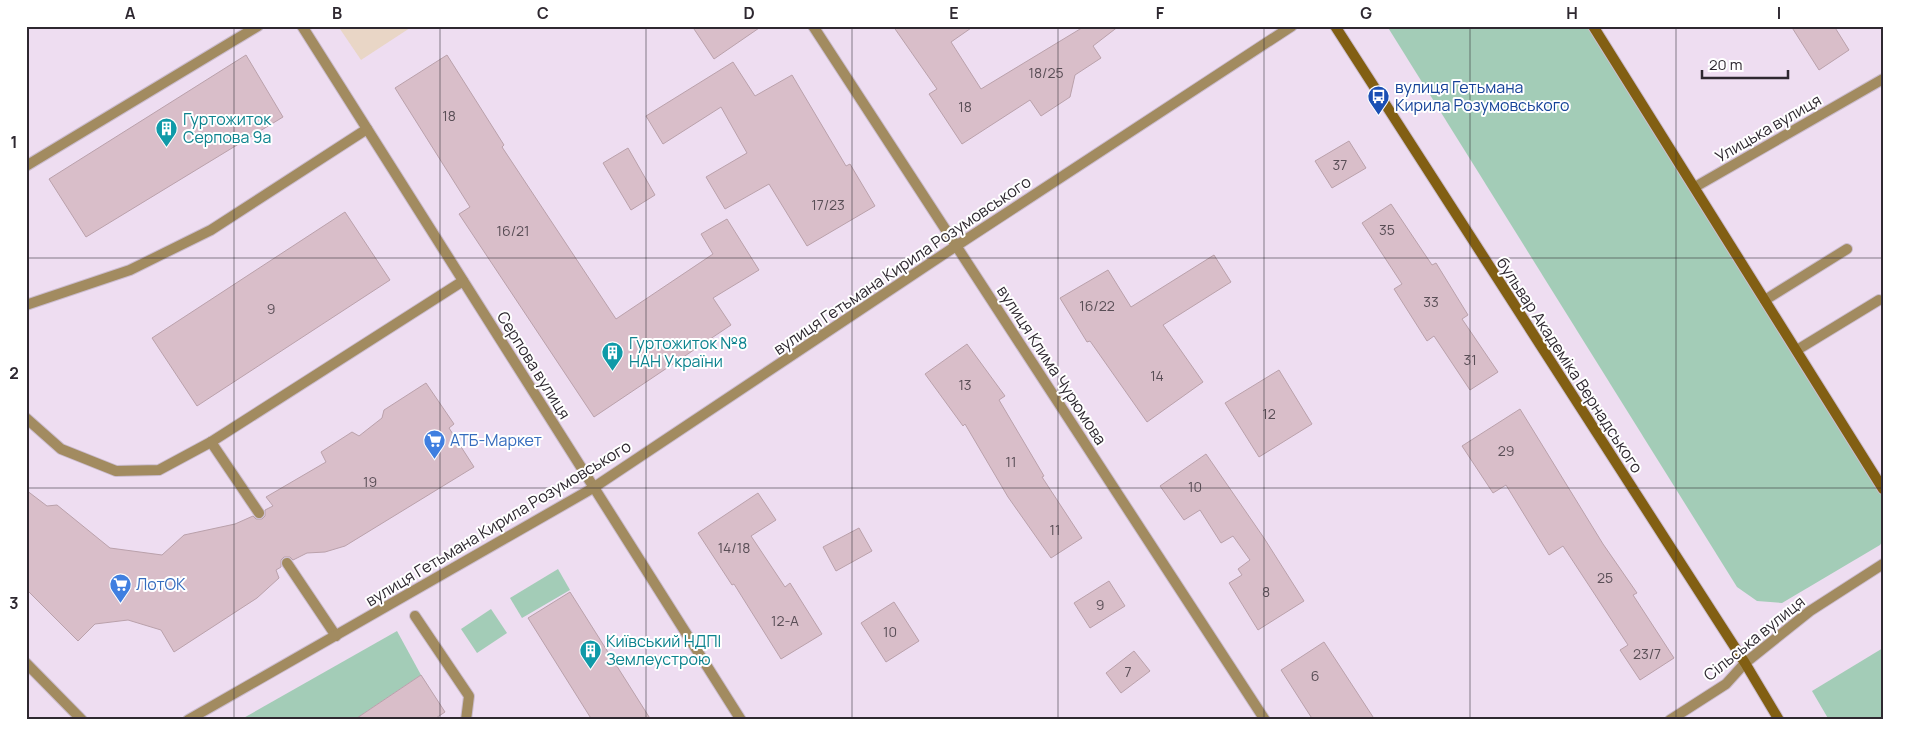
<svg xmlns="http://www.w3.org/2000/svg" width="1909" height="746" viewBox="0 0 1909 746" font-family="Manrope,sans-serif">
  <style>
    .education { fill: #e9d6c6 }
    .green { fill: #a3ccb7 }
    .building { fill: #d9bec9; stroke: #baa1ab }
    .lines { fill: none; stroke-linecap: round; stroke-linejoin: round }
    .lane-casing { stroke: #cbbcce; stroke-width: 12 }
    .street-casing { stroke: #cbbcce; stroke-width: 12 }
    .secondary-casing { stroke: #cbbcce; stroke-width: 12 }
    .lane { stroke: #a28b60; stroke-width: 10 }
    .street { stroke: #a28b60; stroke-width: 10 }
    .secondary { stroke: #825f13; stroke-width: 10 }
    .grid { fill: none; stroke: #2e2830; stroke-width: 1; stroke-opacity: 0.55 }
    .labels { text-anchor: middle; stroke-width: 4; stroke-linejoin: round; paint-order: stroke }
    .number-label { font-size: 14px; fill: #594e56 }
    .transit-label { font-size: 16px; fill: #164399; stroke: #fff; text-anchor: start }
    .culture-label { font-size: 16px; fill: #0d838f; stroke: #fff; text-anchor: start }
    .street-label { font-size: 16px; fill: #2e2830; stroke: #fff }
    .shop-label { font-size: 16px; fill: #366cbe; stroke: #fff; text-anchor: start }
    .neatline { fill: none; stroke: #2e2830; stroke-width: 2 }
    .grid-label { font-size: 16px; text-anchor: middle; font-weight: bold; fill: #2e2830 }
  </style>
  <rect width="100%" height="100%" fill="#eeddf1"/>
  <!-- education -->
  <path class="education" d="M338,26H413L361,60Z"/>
  <!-- green -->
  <g class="green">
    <path d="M1387,26H1587L1883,488V540L1880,545L1782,603L1757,601L1737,587Z"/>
    <path d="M558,569L570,590L522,618L510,598Z"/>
    <path d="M491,609L507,633L477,653L461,629Z"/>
    <path d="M397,631L421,675L354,720H240Z"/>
    <path d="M1883,648V720H1829L1812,691Z"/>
  </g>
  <!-- building -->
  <g class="building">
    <path d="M692,26H762L714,59Z"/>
    <path d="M893,26H974L951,42L981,89L1085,26H1119L1093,46L1101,58L1075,75L1070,97L1041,116L1030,100L962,144L929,94L937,89Z"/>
    <path d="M1791,26H1834L1849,50L1819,70Z"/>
    <path d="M246,55L283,117L86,237L49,179Z"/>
    <path d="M447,55L504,145L502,147L616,319L713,254L701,234L727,219L759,270L713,298L731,325L594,417L459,214L470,207L395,88Z"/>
    <path d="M733,62L755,96L792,75L846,166L850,164L875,206L807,246L769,184L725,209L706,177L747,153L721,107L663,144L646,116Z"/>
    <path d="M1349,141L1366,168L1332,188L1315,161Z"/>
    <path d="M628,148L655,195L631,210L603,163Z"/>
    <path d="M1391,204L1432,265L1436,263L1468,315L1462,319L1498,372L1470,390L1434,336L1427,341L1394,289L1402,284L1362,223Z"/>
    <path d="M345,212L390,280L197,406L152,338Z"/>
    <path d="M1214,255L1231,282L1163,325L1203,382L1147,422L1090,341L1087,342L1060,298L1108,270L1131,307Z"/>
    <path d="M967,344L1005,396L999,400L1044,476L1042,477L1082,538L1051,558L1008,497L965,424L963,426L925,374Z"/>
    <path d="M1279,370L1312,424L1259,457L1225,403Z"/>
    <path d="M426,383L454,424L449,428L474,467L345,546L325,552L307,553L293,560L290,557H284L281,560V567L276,570L279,578L257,598L174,652L161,630L128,620L95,624L78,641L26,589V490L47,506L57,505L110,548L162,555L184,535L235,524L253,516L256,519H262L265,516V510L273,506L266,497L326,462L321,452L352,432L359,436L382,418L384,410Z"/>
    <path d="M1520,409L1603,544L1637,593L1633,595L1674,658L1640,680L1620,650L1628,645L1563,546L1549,555L1506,485L1493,493L1462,446Z"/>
    <path d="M1206,454L1264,538L1304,601L1258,630L1229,583L1242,575L1238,569L1250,560L1233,536L1221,543L1200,510L1184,520L1160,486Z"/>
    <path d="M758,493L776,520L751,536L785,587L790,583L822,634L781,659L734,584L732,585L698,533Z"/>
    <path d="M859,528L872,551L836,571L823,547Z"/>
    <path d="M1109,581L1125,606L1090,628L1074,603Z"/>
    <path d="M570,592L651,720H592L528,618Z"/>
    <path d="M894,602L919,641L886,662L861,623Z"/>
    <path d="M1324,642L1375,720H1313L1281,670Z"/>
    <path d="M1134,651L1150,671L1121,693L1106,673Z"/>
    <path d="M421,675L445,712L433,720H354Z"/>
  </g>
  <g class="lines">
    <defs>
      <g id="lane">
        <path d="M26,166L258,26"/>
        <path d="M1765,300L1847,249"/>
        <path d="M26,305L130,270L211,230L367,129"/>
        <path d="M1797,350L1879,300"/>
        <path d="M26,418L61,449L116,471L159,470L211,442L463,281"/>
        <path d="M211,442L259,513"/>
        <path d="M287,563L336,636"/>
        <path d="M415,616L469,696L466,720"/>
      </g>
      <g id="street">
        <path d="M302,26L741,720"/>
        <path d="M813,26L1265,720"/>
        <path d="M1695,187L1883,79"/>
        <path d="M26,663L82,720"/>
        <path d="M188,720L593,488L956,246L1292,26"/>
        <path d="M1670,720L1726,684L1745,663L1810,611L1883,564"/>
      </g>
      <g id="secondary">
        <path d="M1335,26L1745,663L1779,720"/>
        <path d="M1593,26L1883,489"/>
      </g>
    </defs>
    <!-- lane casing -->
    <use href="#lane" class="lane-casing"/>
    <!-- street casing -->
    <use href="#street" class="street-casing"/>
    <!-- secondary casing -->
    <use href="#secondary" class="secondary-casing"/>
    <!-- lane -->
    <use href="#lane" class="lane"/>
    <!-- street -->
    <use href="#street" class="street"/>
    <!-- secondary -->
    <use href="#secondary" class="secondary"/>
  </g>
  <!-- grid -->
  <path class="grid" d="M234,26V720M440,26V720M646,26V720M852,26V720M1058,26V720M1264,26V720M1470,26V720M1676,26V720M26,258H1883M26,488H1883"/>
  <!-- icons -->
  <defs>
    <symbol id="bus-pin" viewBox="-11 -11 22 30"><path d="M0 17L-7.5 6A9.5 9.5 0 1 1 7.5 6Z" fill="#1a4fb4" stroke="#fff"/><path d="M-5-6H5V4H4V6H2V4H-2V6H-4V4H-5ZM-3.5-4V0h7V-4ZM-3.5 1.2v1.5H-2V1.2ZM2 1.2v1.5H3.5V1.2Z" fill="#fff"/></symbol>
    <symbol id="building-pin" viewBox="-11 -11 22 30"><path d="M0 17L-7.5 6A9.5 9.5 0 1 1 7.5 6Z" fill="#0f9aa8" stroke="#fff"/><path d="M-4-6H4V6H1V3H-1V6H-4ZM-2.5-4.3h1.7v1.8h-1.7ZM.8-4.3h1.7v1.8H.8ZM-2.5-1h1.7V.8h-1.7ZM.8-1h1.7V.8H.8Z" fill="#fff"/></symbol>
    <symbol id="supermarket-pin" viewBox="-11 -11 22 30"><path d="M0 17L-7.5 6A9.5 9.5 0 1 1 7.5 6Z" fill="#3f7fe0" stroke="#fff"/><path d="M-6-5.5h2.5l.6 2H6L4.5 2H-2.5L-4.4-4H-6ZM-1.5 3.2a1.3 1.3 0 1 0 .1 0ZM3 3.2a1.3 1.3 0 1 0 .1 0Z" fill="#fff"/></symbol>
  </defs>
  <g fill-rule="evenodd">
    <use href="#bus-pin" x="1366" y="84" width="25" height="34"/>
    <use href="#building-pin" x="154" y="116" width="25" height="34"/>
    <use href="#building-pin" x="600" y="340" width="25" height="34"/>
    <use href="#supermarket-pin" x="422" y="428" width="25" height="34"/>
    <use href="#supermarket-pin" x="108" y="572" width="25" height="34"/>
    <use href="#building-pin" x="578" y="638" width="25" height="34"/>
  </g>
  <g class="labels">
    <!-- number labels -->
    <g class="number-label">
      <text x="1046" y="78">18/25</text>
      <text x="965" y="112">18</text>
      <text x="449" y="121">18</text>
      <text x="1340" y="170">37</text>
      <text x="828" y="210">17/23</text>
      <text x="1387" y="235">35</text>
      <text x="513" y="236">16/21</text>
      <text x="1431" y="307">33</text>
      <text x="1097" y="311">16/22</text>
      <text x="271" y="314">9</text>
      <text x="1470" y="365">31</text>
      <text x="1157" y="381">14</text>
      <text x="965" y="390">13</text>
      <text x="1269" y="419">12</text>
      <text x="1506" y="456">29</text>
      <text x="1011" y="467">11</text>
      <text x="370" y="487">19</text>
      <text x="1195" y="492">10</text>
      <text x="1055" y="535">11</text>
      <text x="734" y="553">14/18</text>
      <text x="1605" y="583">25</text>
      <text x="1266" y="597">8</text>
      <text x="1100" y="610">9</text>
      <text x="785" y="626">12-А</text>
      <text x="890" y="637">10</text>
      <text x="1647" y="659">23/7</text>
      <text x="1128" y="677">7</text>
      <text x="1315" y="681">6</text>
    </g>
    <!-- transit labels -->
    <g class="transit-label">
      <text x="1395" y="93">вулиця Гетьмана<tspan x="1395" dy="18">Кирила Розумовського</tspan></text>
    </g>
    <!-- culture labels -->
    <g class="culture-label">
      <text x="183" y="125">Гуртожиток<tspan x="183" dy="18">Серпова 9а</tspan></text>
      <text x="629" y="349">Гуртожиток №8<tspan x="629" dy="18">НАН України</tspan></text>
      <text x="606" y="647">Київський НДПІ<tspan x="606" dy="18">Землеустрою</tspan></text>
    </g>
    <!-- street labels -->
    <g class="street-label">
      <text transform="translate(1768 128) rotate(-30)" y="6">Улицька вулиця</text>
      <text transform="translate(902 265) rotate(-34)" y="6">вулиця Гетьмана Кирила Розумовського</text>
      <text transform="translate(534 365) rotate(58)" y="6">Серпова вулиця</text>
      <text transform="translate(1052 365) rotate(57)" y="6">вулиця Клима Чурюмова</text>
      <text transform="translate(1570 365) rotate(57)" y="6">бульвар Академіка Вернадського</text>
      <text transform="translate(498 523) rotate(-31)" y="6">вулиця Гетьмана Кирила Розумовського</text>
      <text transform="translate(1754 638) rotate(-39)" y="6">Сільська вулиця</text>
    </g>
    <!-- shop labels -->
    <g class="shop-label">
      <text x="450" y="446">АТБ-Маркет</text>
      <text x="136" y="590">ЛотОК</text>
    </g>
  </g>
  <!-- border -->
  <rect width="1909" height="746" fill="none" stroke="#ffffff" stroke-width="55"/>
  <!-- scale -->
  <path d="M1702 70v8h86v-8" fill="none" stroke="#2e2830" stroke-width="2.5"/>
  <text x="1709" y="70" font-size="15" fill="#2e2830" stroke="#ffffff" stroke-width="4" paint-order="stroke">20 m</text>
  <rect x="28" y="28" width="1854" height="690" class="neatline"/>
  <g class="grid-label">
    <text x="130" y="19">A</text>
    <text x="337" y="19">B</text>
    <text x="543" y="19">C</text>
    <text x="749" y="19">D</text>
    <text x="954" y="19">E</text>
    <text x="1160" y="19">F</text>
    <text x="1366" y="19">G</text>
    <text x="1572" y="19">H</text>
    <text x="1779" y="19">I</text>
    <text x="14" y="148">1</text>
    <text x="14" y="379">2</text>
    <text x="14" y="609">3</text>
  </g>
</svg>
